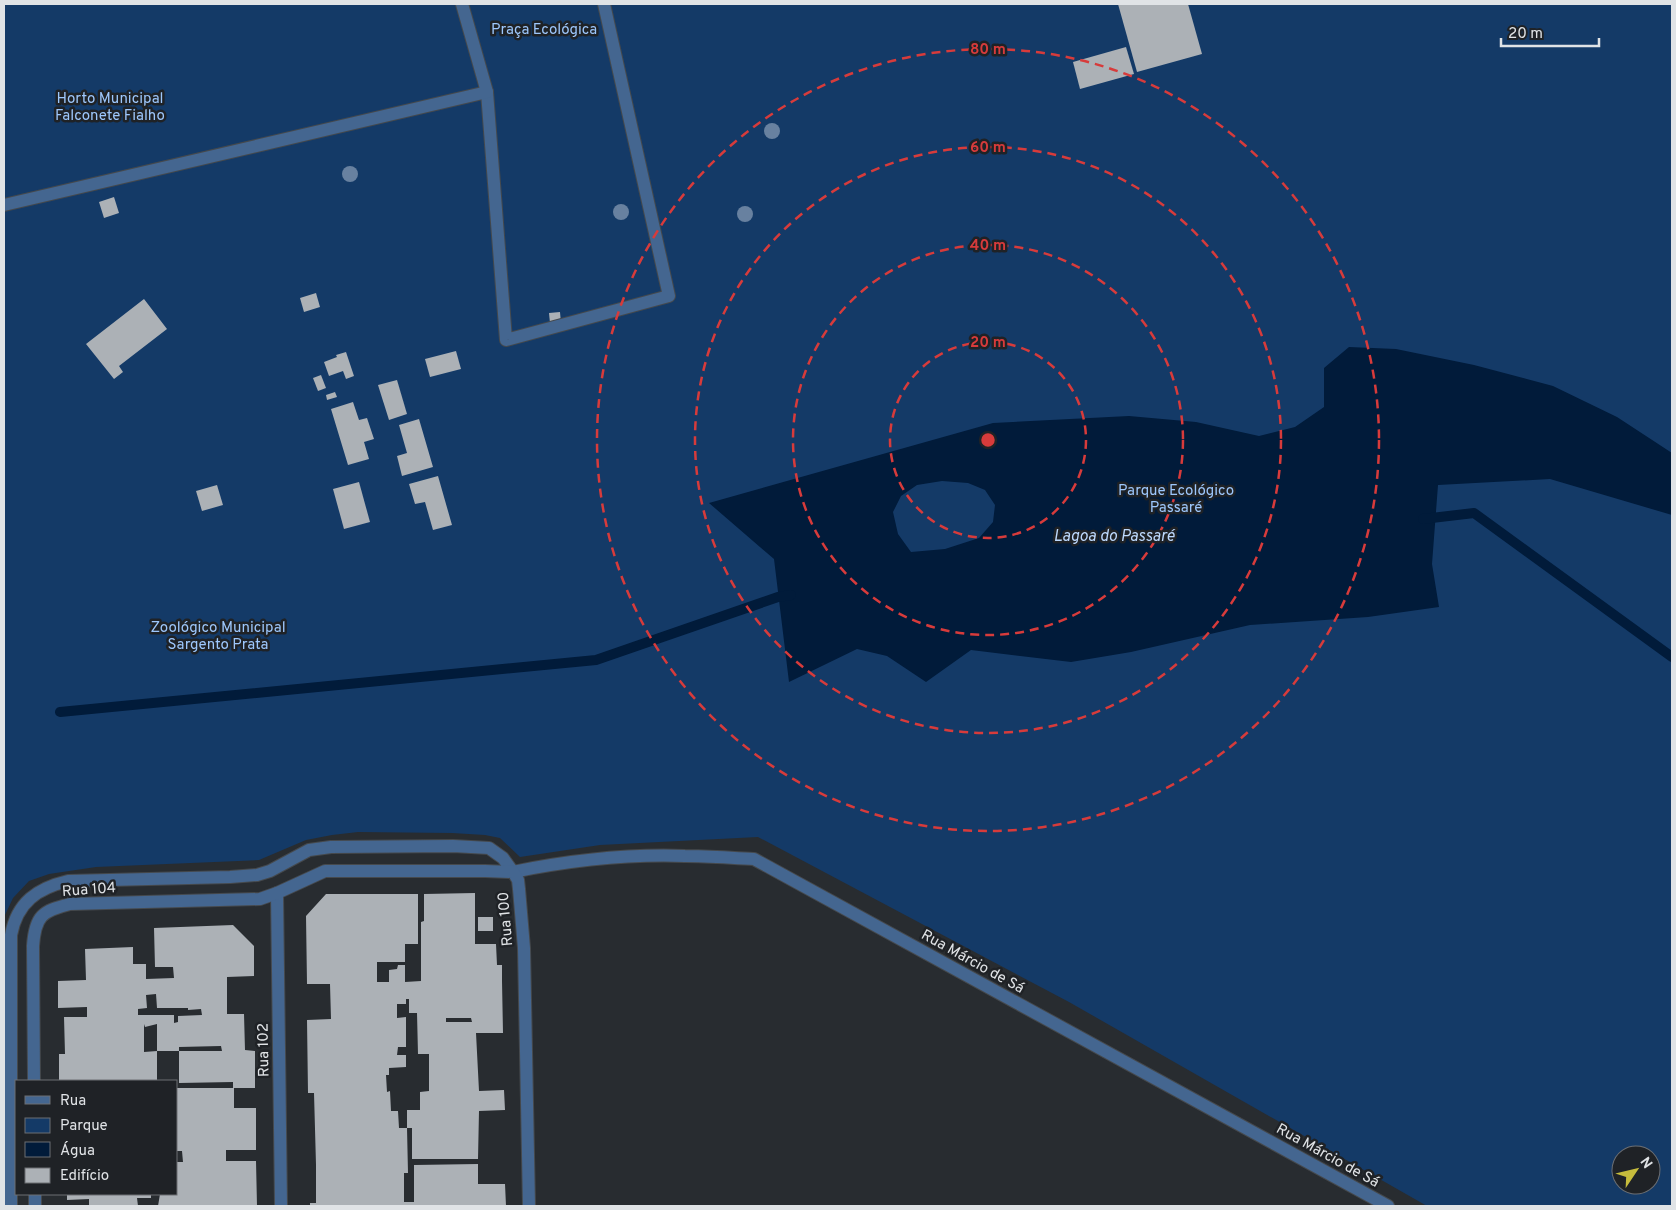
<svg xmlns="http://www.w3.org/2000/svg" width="1676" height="1210" viewBox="0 0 1676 1210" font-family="Overpass,sans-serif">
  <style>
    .green { fill: #143a67; fill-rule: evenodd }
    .water { fill: #011b3a; fill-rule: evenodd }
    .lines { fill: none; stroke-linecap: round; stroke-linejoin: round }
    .stream { stroke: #011b3a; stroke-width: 10 }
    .building { fill: #acb1b6; fill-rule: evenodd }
    .pedestrian-casing { stroke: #45494d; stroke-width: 14 }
    .minor-casing { stroke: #45494d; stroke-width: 14 }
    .pedestrian { stroke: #446690; stroke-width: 12 }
    .minor { stroke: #446690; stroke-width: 12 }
    .tree { fill: #6881a0 }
    .ring { fill: none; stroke: #d73b3b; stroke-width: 2.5; stroke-dasharray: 9 6 }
    .labels { text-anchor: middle; stroke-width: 5; stroke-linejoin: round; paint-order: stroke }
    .park-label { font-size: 15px; fill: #9dc7fc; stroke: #1f2226 }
    .street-label { font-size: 15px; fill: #e0e3e6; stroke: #1f2226 }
    .water-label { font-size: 16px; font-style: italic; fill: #bdd9fd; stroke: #1f2226 }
    .centre { fill: #d73b3b; stroke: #1f2226; stroke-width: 2.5 }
    .ring-label { font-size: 15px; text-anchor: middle; font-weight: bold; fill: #d73b3b; stroke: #1f2226; stroke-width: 5; stroke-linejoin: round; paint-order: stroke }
  </style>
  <rect width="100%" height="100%" fill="#282c30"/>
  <!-- green -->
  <path class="green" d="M4,4H1672V1206H1427L1069,1002L758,837L600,845L520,857L500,838L485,835L452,833L358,832L332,835L306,840L259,860L96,867L49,874L29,881L13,898L4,917ZM1621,1155H1651V1185H1621Z"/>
  <!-- water -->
  <path class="water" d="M1349,347L1396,349L1474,365L1553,386L1617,417L1672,453V515L1550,479L1438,485L1432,564L1439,607L1368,617L1250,625L1131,652L1071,662L971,650L926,682L887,656L857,649L789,682L774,559L709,503L993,423L1129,416L1196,422L1259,436L1295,427L1324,407V368ZM942,481L968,483L985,490L995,505L993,522L979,538L945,549L911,552L898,534L893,512L901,496L917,485Z"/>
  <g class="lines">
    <!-- stream -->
    <g class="stream">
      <path d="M1423,519L1474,513L1672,657"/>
      <path d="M60,712L596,660L778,597L791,595"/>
    </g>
  </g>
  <!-- building -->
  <g class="building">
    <path d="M1118,4H1188L1202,54L1137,72Z"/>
    <path d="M1126,47L1134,74L1080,89L1073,62Z"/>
    <path d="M114,197L119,213L104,218L99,202Z"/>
    <path d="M316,293L320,307L304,312L300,298Z"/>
    <path d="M144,299L167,329L119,366L123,372L114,379L86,344Z"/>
    <path d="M560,312L561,323H550L549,313Z"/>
    <path d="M456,351L461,369L430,377L425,359Z"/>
    <path d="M346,352L354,376L346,379L343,371L329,376L324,362L337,357L336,355Z"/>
    <path d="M321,375L326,388L318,391L313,378Z"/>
    <path d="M397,380L407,414L389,420L378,385Z"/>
    <path d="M335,392L337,397L327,400L326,395Z"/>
    <path d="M353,402L359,420L367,418L374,439L364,442L369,459L348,465L331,409Z"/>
    <path d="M419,419L433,467L402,476L397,456L407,453L399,425Z"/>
    <path d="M438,476L452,525L433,530L425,502L415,504L409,484Z"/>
    <path d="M359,482L370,522L344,529L333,489Z"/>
    <path d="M217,485L223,505L202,511L196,491Z"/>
    <path d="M475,893V944H496L497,965H502V981L503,1033H476L479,1091L504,1090L505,1110L479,1111L478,1159H412V1128H407V1110H420V1092L429,1091V1054H418L417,1013H409V999H406V1004H397V1018L406,1017V1047H398L397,1055H406V1067L389,1068V1075H386L387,1092L390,1091L391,1111H398L399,1128H407L408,1173H404V1202H414V1165L478,1164V1184H505L506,1206H310V1203H316V1165L314,1093H308L307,1020L331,1019L330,984H307L306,916L326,894H418V944H405V962H377V982H389V970L397,969L398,965H405V982L421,981V922L424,921V894ZM446,1018H471L472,1022H446Z"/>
    <rect x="478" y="917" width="15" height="14"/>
    <path d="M233,925L254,946V976L227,977V1014H244L245,1050L255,1051V1088H233V1082L179,1083V1051H222L221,1046L179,1047V1051H157V1081H59V1054H65L64,1017H87V1007L58,1008V981L86,980L85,949L133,947V964H146V979L174,978L173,967H155L154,928ZM156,994L157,1008H188V1010L201,1009L202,1015L178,1016V1022L174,1023V1015H138V1009L147,1008L146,995ZM144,1024L145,1027L157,1024V1051L144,1052Z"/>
    <path d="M176,1088H234V1108H256V1150H226V1161H256L257,1206H158L160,1194H176V1162H183L182,1151H176Z"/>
    <path d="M67,1194H151V1198H137L138,1206H89V1199L67,1200Z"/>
  </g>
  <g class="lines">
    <defs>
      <g id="pedestrian">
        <path d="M487,92L506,340L669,296L604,4"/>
        <path d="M4,205L487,92L462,4"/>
        <path d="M11,1206V935C17,902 38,888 68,881L230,877L257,875L270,871L309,850L331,847L453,846L489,848L503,858L513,872"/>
      </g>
      <g id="minor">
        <path d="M513,872C567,861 630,854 685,856C708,856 731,858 754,859L1388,1206"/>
        <path d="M277,893L281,1206"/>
        <path d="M34,1081L33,946C35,916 42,911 70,904L260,899L277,893L325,871H485L513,872L518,880L519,889L524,948L529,1206"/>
        <path d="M35,1194V1206"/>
      </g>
    </defs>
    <!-- pedestrian casing -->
    <use href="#pedestrian" class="pedestrian-casing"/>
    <!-- minor casing -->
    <use href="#minor" class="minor-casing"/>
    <!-- pedestrian -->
    <use href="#pedestrian" class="pedestrian"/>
    <!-- minor -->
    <use href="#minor" class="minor"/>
  </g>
  <!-- trees -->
  <g class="tree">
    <circle cx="772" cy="131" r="8"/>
    <circle cx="350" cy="174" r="8"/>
    <circle cx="621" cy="212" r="8"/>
    <circle cx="745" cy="214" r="8"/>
  </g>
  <!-- distance rings -->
  <g class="ring">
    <circle cx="988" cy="440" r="98"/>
    <circle cx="988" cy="440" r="195"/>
    <circle cx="988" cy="440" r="293"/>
    <circle cx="988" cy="440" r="391"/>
  </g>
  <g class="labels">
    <!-- park labels -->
    <g class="park-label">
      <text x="544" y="34">Praça Ecológica</text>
      <text x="110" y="103">Horto Municipal<tspan x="110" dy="17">Falconete Fialho</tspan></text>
      <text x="1176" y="495">Parque Ecológico<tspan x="1176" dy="17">Passaré</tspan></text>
      <text x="218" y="632">Zoológico Municipal<tspan x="218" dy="17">Sargento Prata</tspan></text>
    </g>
    <!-- street labels -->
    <g class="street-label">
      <text transform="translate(89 889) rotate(-4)" y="5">Rua 104</text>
      <text transform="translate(505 919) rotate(-95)" y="5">Rua 100</text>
      <text transform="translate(973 961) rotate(29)" y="5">Rua Márcio de Sá</text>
      <text transform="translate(263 1050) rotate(-91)" y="5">Rua 102</text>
      <text transform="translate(1328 1155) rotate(29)" y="5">Rua Márcio de Sá</text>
    </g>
    <!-- water labels -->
    <g class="water-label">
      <text x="1114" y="541">Lagoa do Passaré</text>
    </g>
  </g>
  <circle cx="988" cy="440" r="8" class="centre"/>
  <g class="ring-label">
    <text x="988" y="54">80 m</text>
    <text x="988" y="152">60 m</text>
    <text x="988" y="250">40 m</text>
    <text x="988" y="347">20 m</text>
  </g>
  <!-- border -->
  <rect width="1676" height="1210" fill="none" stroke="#e0e3e6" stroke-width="10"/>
  <!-- legend -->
  <rect x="15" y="1080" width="162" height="115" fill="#1f2226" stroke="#6c6f73"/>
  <rect x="25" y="1096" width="25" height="8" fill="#446690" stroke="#6c6f73"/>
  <text x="60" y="1105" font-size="15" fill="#e0e3e6">Rua</text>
  <rect x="25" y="1118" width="25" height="15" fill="#143a67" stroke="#6c6f73"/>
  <text x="60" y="1130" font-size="15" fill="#e0e3e6">Parque</text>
  <rect x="25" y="1142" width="25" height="15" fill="#011b3a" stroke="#6c6f73"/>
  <text x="60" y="1155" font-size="15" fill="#e0e3e6">Água</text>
  <rect x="25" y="1168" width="25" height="15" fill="#acb1b6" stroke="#6c6f73"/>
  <text x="60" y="1180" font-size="15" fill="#e0e3e6">Edifício</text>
  <!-- north arrow -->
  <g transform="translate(1636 1170) rotate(55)"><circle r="24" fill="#1f2226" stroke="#6c6f73"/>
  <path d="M0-4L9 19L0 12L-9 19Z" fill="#c6bc3c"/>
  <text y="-8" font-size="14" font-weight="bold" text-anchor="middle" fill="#e0e3e6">N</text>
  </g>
  <!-- scale -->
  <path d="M1501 38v8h98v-8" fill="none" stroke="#e0e3e6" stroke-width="2.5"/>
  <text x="1508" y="38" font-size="15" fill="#e0e3e6" stroke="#1f2226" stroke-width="4" paint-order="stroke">20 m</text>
</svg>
